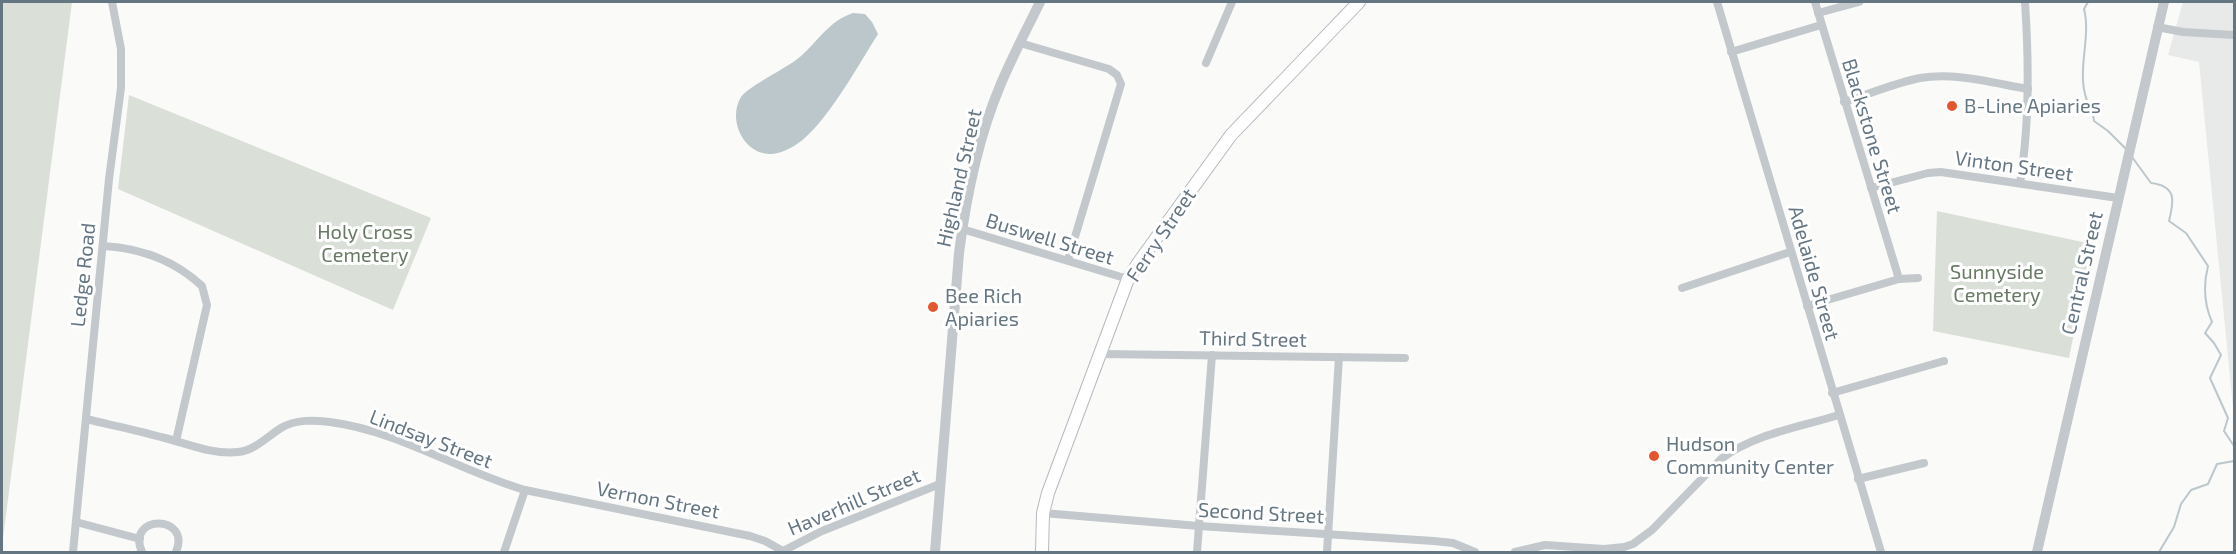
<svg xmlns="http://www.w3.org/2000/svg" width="2236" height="554" viewBox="0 0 2236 554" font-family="'Exo 2',sans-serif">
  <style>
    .built { fill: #e8e9e9 }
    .green { fill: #dadfd7 }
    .water { fill: #bbc7cb }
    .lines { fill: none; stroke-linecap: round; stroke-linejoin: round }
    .stream { stroke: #bbc7cb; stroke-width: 2 }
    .primary-casing { stroke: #b5babe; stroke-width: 14 }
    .minor { stroke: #c3c8cc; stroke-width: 8 }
    .tertiary { stroke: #c3c8cc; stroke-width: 10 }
    .primary { stroke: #fff; stroke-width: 12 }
    .poi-dot { fill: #e4572e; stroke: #fff; stroke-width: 2 }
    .labels { text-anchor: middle; stroke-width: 6; stroke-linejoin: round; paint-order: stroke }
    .poi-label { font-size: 20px; fill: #657683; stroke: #fff; text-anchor: start }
    .street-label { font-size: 20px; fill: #657683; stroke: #fff }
    .park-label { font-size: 20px; fill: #687a64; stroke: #fff }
  </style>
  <rect width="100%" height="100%" fill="#fafaf8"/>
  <!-- built -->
  <path class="built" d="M2183,2H2234V418L2199,62L2168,55Z"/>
  <!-- green -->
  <g class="green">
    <path d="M2,2H72L2,546Z"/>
    <path d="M129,95L431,218L393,310L118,189Z"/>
    <path d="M1937,211L2092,244L2069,358L1933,331Z"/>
  </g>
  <!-- water -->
  <path class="water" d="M853,13L865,14L872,22L878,34C859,64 825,126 797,144C790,149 781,153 772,154C744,155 727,120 741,97C747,87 789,67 801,56C819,40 829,21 853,13Z"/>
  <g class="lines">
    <!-- stream -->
    <g class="stream">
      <path d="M2088,2L2084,9C2091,36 2078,66 2085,94C2087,105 2093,108 2094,121L2108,131L2127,150"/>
      <path d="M2132,157L2151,183C2177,186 2174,201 2169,221L2186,233L2208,266C2203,286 2204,304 2212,322L2205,333L2214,343L2221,355L2210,378L2228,418L2224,431L2234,446"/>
      <path d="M2159,552L2174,527L2181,504L2191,490L2208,484L2217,464L2234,461"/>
    </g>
    <defs>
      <path id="primary" d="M1042,552L1043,513L1048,493L1128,279L1139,262L1231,135L1359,2"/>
    </defs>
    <!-- primary casing -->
    <use href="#primary" class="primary-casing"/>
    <!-- minor -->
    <g class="minor">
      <path d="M1717,2L1881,552"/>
      <path d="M1815,2L1899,279"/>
      <path d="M1818,13L1859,2"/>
      <path d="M2157,27L2183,32L2234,35"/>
      <path d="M1020,43L1109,69L1117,75L1121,84L1068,260"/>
      <path d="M1731,52L1821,25"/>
      <path d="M1206,63L1232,2"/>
      <path d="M1844,102C1869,94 1895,83 1920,78C1955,72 1993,83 2028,89"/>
      <path d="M2020,183C2030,123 2029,62 2025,2"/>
      <path d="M1871,188L1928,173L1941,172L2118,198"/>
      <path d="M962,229L1128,279"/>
      <path d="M103,246C141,248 174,260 202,286L207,305L176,441"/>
      <path d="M1682,288L1790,252"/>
      <path d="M1807,306L1899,279L1918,278"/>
      <path d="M1100,354L1405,358"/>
      <path d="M1832,393L1944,361"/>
      <path d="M86,419C111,425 136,430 161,437C186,443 212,455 238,452C254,451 268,436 281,428C296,419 314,420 330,422C399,431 459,471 525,490L750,536L765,541L783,551"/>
      <path d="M1858,479L1924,463"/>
      <path d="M1043,513L1199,526L1434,541L1453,543L1475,552"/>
      <path d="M76,522L140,539"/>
      <path d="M73,552L109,179L121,88V49L112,2"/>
      <path d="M142,552C125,514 192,514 176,552"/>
      <path d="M504,552L525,490"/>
      <path d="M781,552L822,531L940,484"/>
      <path d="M1197,552L1212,355"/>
      <path d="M1327,552L1339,357"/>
      <path d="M1515,552L1545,545L1604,549L1624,547L1633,544L1652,530L1721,459C1754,434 1800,427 1839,415"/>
    </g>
    <!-- tertiary -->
    <g class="tertiary">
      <path d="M935,552L959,253C966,198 979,136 1000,86C1012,57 1027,29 1040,2"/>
      <path d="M2037,552L2164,2"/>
    </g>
    <!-- primary -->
    <use href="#primary" class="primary"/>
  </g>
  <!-- markers -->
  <g class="poi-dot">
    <circle cx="1952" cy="106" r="6"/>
    <circle cx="933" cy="307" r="6"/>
    <circle cx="1654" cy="456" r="6"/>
  </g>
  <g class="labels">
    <!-- poi labels -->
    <g class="poi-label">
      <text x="1964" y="113">B-Line Apiaries</text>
      <text x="945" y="303">Bee Rich<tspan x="945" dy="23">Apiaries</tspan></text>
      <text x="1666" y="451">Hudson<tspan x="1666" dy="23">Community Center</tspan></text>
    </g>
    <!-- street labels -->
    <g class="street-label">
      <text transform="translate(1872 136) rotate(73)" y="7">Blackstone Street</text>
      <text transform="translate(2014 166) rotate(8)" y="7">Vinton Street</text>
      <text transform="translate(959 178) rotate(-77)" y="7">Highland Street</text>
      <text transform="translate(1161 235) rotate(-56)" y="7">Ferry Street</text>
      <text transform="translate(1050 239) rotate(17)" y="7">Buswell Street</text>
      <text transform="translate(1814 273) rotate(74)" y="7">Adelaide Street</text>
      <text transform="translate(2082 273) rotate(-77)" y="7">Central Street</text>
      <text transform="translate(83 275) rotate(-84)" y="7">Ledge Road</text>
      <text transform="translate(1253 339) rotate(1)" y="7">Third Street</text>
      <text transform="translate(431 439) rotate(21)" y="7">Lindsay Street</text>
      <text transform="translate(658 500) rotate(11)" y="7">Vernon Street</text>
      <text transform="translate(854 502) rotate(-23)" y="7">Haverhill Street</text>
      <text transform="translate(1261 513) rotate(3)" y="7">Second Street</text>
    </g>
    <!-- park labels -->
    <g class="park-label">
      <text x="365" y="239">Holy Cross<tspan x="365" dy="23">Cemetery</tspan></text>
      <text x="1997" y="279">Sunnyside<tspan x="1997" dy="23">Cemetery</tspan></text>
    </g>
  </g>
  <!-- border -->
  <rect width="2236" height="554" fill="none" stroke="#657683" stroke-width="6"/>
</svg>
